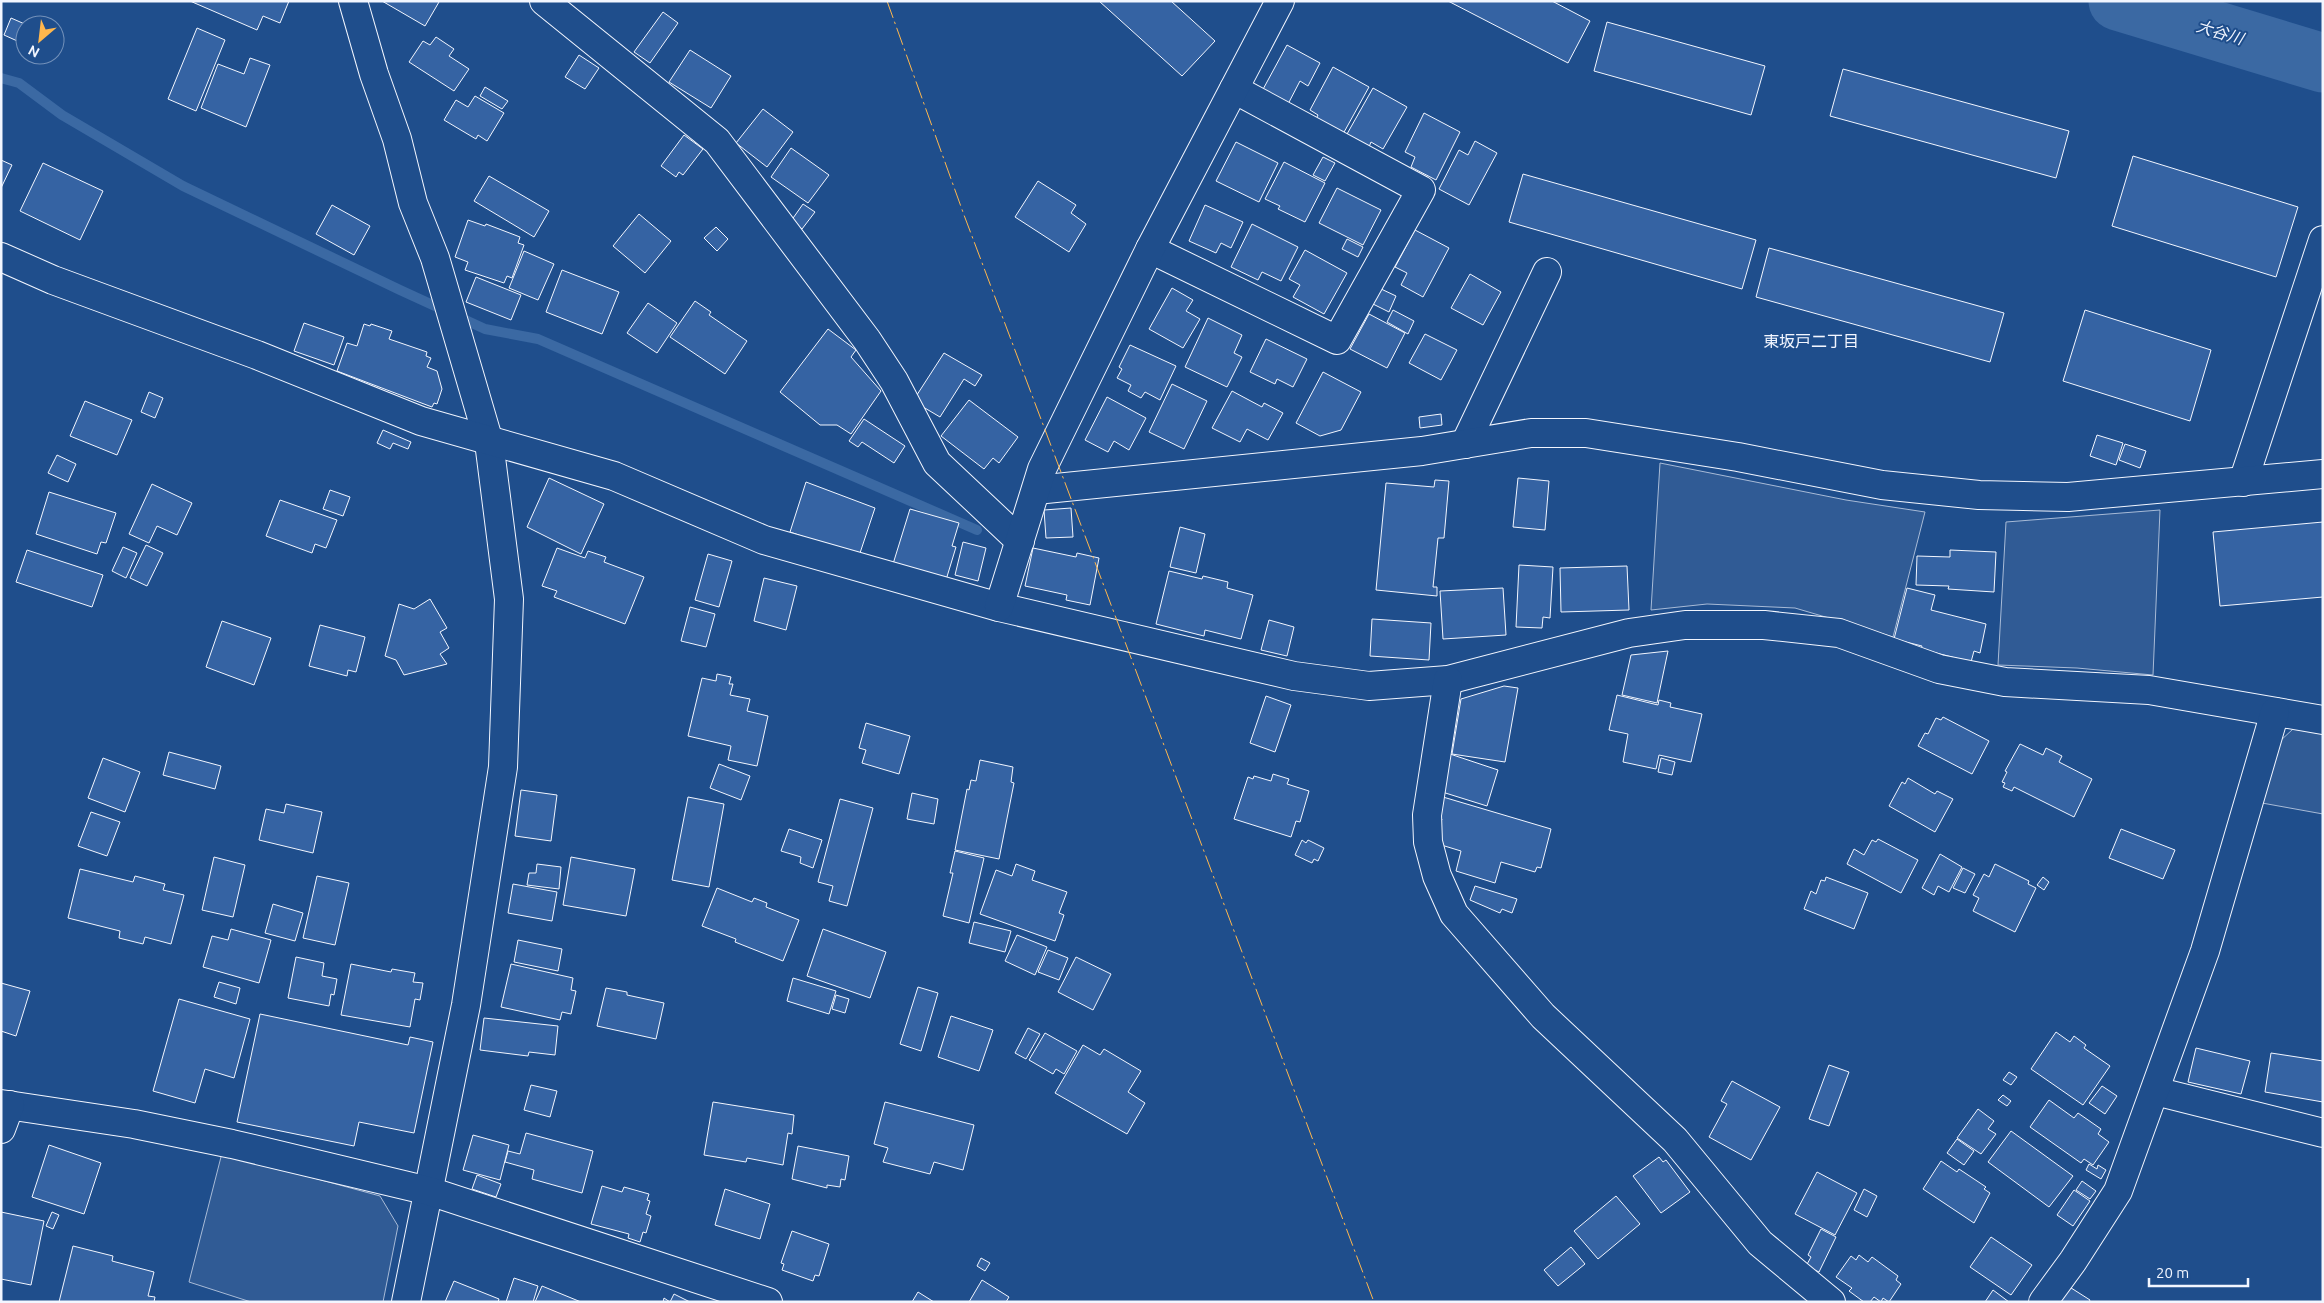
<svg xmlns="http://www.w3.org/2000/svg" width="2324" height="1303" viewBox="0 0 2324 1303" font-family="Ubuntu,'Noto Sans JP',sans-serif">
  <style>
    .parking { fill: #305b95; stroke: #a8bbd7 }
    .lines { fill: none; stroke-linecap: round; stroke-linejoin: round }
    .stream { stroke: #3b69a3; stroke-width: 10 }
    .river { stroke: #3b69a3; stroke-width: 59 }
    .building { fill: #3563a3; stroke: #f2f6ff }
    .minor-casing { stroke: #f2f6ff; stroke-width: 30 }
    .minor { stroke: #1f4e8c; stroke-width: 28 }
    .power { stroke: #ffb74d; stroke-width: 1; stroke-dasharray: 18 4 2.5 4; stroke-linecap: butt }
    .labels { text-anchor: middle; stroke-width: 4; stroke-linejoin: round; paint-order: stroke }
    .water-label { font-size: 16px; font-style: italic; fill: #f2f6ff; stroke: #1f4e8c }
    .neighbourhood-label { font-size: 16px; fill: #f2f6ff; stroke: #1f4e8c }
  </style>
  <rect width="100%" height="100%" fill="#1f4e8c"/>
  <!-- parking -->
  <g class="parking">
    <path d="M1660,463L1846,500L1925,512L1893,637L1795,608L1707,604L1651,610Z"/>
    <path d="M2160,510L2153,675L2077,668L1998,665L2006,522Z"/>
    <path d="M2293,729L2323,734V814L2262,803L2279,742Z"/>
    <path d="M222,1153L380,1196L398,1226L383,1302H251L189,1282Z"/>
  </g>
  <g class="lines">
    <!-- stream -->
    <path class="stream" d="M1,78L19,83L62,115L183,186L400,290L485,329L538,339L977,530"/>
    <!-- river -->
    <path class="river" d="M2118,1L2323,63"/>
  </g>
  <!-- building -->
  <g class="building">
    <path d="M190,1H289L280,23L263,16L257,30Z"/>
    <path d="M382,1H439V2L425,26Z"/>
    <path d="M1099,1H1171L1215,41L1182,76Z"/>
    <path d="M1448,1H1552L1590,21L1568,63Z"/>
    <path d="M663,12L678,23L650,63L634,52Z"/>
    <path d="M11,18L27,25H25L24,44L4,35Z"/>
    <path d="M1607,22L1765,66L1751,115L1594,71Z"/>
    <path d="M197,28L225,40L196,111L168,99Z"/>
    <path d="M436,37L454,49L449,56L469,69L454,91L409,62L423,41L430,45Z"/>
    <path d="M1287,45L1320,63L1308,86L1300,81L1287,106L1261,93Z"/>
    <path d="M690,50L731,76L711,108L669,82Z"/>
    <path d="M579,55L599,68L585,89L565,77Z"/>
    <path d="M250,58L270,65L246,127L201,108L218,64L244,74Z"/>
    <path d="M1333,67L1369,87L1343,134L1316,119L1318,115L1310,110Z"/>
    <path d="M1843,69L2069,131L2056,178L1830,116Z"/>
    <path d="M485,87L508,101L502,109L480,96Z"/>
    <path d="M1373,88L1407,107L1383,149L1371,142L1369,147L1347,134Z"/>
    <path d="M475,96L504,113L487,141L478,135L476,139L444,120L456,100L468,107Z"/>
    <path d="M763,109L793,132L767,167L736,143Z"/>
    <path d="M1424,113L1460,132L1436,180L1411,167L1415,157L1405,152Z"/>
    <path d="M684,135L703,149L683,175L679,172L676,177L661,166Z"/>
    <path d="M1475,141L1497,153L1469,205L1439,189L1459,150L1468,155Z"/>
    <path d="M1236,142L1278,163L1259,202L1216,181Z"/>
    <path d="M791,148L829,175L808,203L771,177Z"/>
    <path d="M2133,156L2298,207L2276,277L2112,226Z"/>
    <path d="M1323,157L1335,163L1325,181L1313,175Z"/>
    <path d="M1,160L12,165L1,188Z"/>
    <path d="M1284,162L1325,183L1305,222L1278,209L1280,206L1265,199Z"/>
    <path d="M43,163L103,191L80,240L20,211Z"/>
    <path d="M1523,174L1756,240L1742,289L1509,222Z"/>
    <path d="M489,176L549,211L534,237L474,201Z"/>
    <path d="M1038,181L1076,205L1071,213L1086,224L1069,252L1015,217Z"/>
    <path d="M1337,188L1381,210L1363,245L1319,223Z"/>
    <path d="M803,204L815,212L802,229L791,221Z"/>
    <path d="M332,205L370,226L354,255L316,234Z"/>
    <path d="M1205,205L1243,222L1231,248L1221,243L1216,253L1189,241Z"/>
    <path d="M639,214L671,241L645,273L613,246Z"/>
    <path d="M468,220L485,226L486,224L520,237L518,243L524,245L512,278L507,276L504,283L465,270L468,262L455,257Z"/>
    <path d="M1252,224L1298,247L1281,281L1262,272L1258,280L1231,267Z"/>
    <path d="M716,227L728,239L717,251L704,238Z"/>
    <path d="M1415,230L1449,248L1423,297L1401,285L1407,273L1395,267Z"/>
    <path d="M1347,239L1363,247L1358,257L1342,249Z"/>
    <path d="M1769,248L2004,313L1990,362L1756,297Z"/>
    <path d="M1305,250L1347,273L1324,314L1293,297L1300,285L1289,279Z"/>
    <path d="M524,251L554,264L538,300L509,288Z"/>
    <path d="M562,270L619,292L602,334L546,312Z"/>
    <path d="M1470,274L1501,292L1483,325L1451,308Z"/>
    <path d="M476,277L521,295L511,320L466,302Z"/>
    <path d="M1172,288L1193,300L1186,311L1200,319L1183,348L1149,329Z"/>
    <path d="M1379,288L1396,296L1389,312L1371,303Z"/>
    <path d="M695,301L711,312L709,315L747,341L725,374L670,337Z"/>
    <path d="M648,303L677,323L657,353L627,333Z"/>
    <path d="M1393,310L1414,321L1408,334L1387,322Z"/>
    <path d="M2085,310L2211,350L2190,421L2063,381Z"/>
    <path d="M1369,314L1405,333L1387,368L1350,349Z"/>
    <path d="M1208,318L1242,335L1234,353L1242,357L1227,387L1185,367Z"/>
    <path d="M304,323L344,337L334,365L294,351Z"/>
    <path d="M364,324L370,326L371,324L392,331L389,339L427,352L426,356L431,358L427,367L437,371L442,389L437,404L434,403L432,407L337,371L347,343L357,346Z"/>
    <path d="M828,329L856,350L851,357L881,391L851,434L837,425H820L780,392Z"/>
    <path d="M1425,334L1457,350L1441,380L1409,363Z"/>
    <path d="M1266,339L1307,359L1293,387L1277,379L1275,384L1250,372Z"/>
    <path d="M1130,345L1176,366L1160,400L1145,392L1141,398L1128,391L1131,385L1117,378L1122,369L1119,367Z"/>
    <path d="M944,353L982,375L975,386L964,379L940,417L913,401Z"/>
    <path d="M1323,372L1361,392L1341,430L1320,436L1296,423Z"/>
    <path d="M1172,384L1207,401L1184,449L1149,432Z"/>
    <path d="M1232,391L1262,407L1264,403L1283,413L1268,440L1247,429L1240,442L1212,428Z"/>
    <path d="M149,392L163,398L155,418L141,412Z"/>
    <path d="M1107,397L1146,418L1129,450L1114,441L1108,452L1085,440Z"/>
    <path d="M969,400L1018,437L999,463L993,458L984,469L941,436Z"/>
    <path d="M85,401L132,420L117,455L70,436Z"/>
    <path d="M1441,414L1442,425L1420,428L1419,417Z"/>
    <path d="M864,419L905,446L894,463L862,442L858,447L849,441Z"/>
    <path d="M383,430L411,442L408,449L393,443L390,449L377,443Z"/>
    <path d="M2097,435L2123,443L2116,465L2090,456Z"/>
    <path d="M2125,444L2146,451L2140,468L2119,460Z"/>
    <path d="M57,455L76,464L68,482L48,473Z"/>
    <path d="M549,478L604,504L581,554L527,527Z"/>
    <path d="M1518,478L1549,481L1545,530L1513,527Z"/>
    <path d="M1435,480L1449,481L1444,538H1438L1433,587H1437V596L1376,590L1386,483L1434,487Z"/>
    <path d="M806,482L875,508L859,556L790,532Z"/>
    <path d="M152,484L192,503L177,535L157,526L149,543L129,534Z"/>
    <path d="M330,490L350,497L343,516L323,509Z"/>
    <path d="M49,492L116,513L106,543L101,542L97,554L36,534Z"/>
    <path d="M280,500L337,520L326,548L315,544L312,553L266,536Z"/>
    <path d="M1071,508L1073,537L1046,538L1044,510Z"/>
    <path d="M910,509L959,523L952,546L956,547L946,580L893,564Z"/>
    <path d="M2323,522V597L2220,606L2213,532Z"/>
    <path d="M1180,527L1205,534L1196,573L1170,567Z"/>
    <path d="M963,542L986,548L978,581L955,575Z"/>
    <path d="M146,545L163,553L147,586L130,578Z"/>
    <path d="M123,547L137,553L126,578L112,571Z"/>
    <path d="M557,548L585,558L588,551L606,557L604,562L644,577L625,624L554,597L557,591L542,586Z"/>
    <path d="M1033,548L1076,557L1077,553L1099,558L1090,605L1066,600L1067,595L1025,586Z"/>
    <path d="M27,550L103,575L92,607L16,582Z"/>
    <path d="M1950,550L1996,552L1994,592L1948,589L1949,586L1916,585L1917,556L1950,557Z"/>
    <path d="M708,554L732,561L719,607L695,600Z"/>
    <path d="M1519,565L1553,567L1550,618L1543,617L1542,628L1516,627Z"/>
    <path d="M1627,566L1629,610L1561,612L1560,568Z"/>
    <path d="M1169,571L1202,579L1203,576L1228,582L1227,588L1253,595L1241,639L1205,630L1204,636L1156,624Z"/>
    <path d="M764,578L797,586L786,630L754,621Z"/>
    <path d="M1503,588L1506,635L1443,639L1440,591Z"/>
    <path d="M1907,588L1935,595L1931,610L1986,624L1980,653L1974,651L1971,662L1921,649L1922,646L1894,639Z"/>
    <path d="M430,599L447,628L440,632L449,648L440,654L447,664L404,675L396,660L385,656L399,604L414,609Z"/>
    <path d="M690,607L715,614L706,647L681,641Z"/>
    <path d="M1372,619L1431,623L1429,660L1370,656Z"/>
    <path d="M1269,620L1294,627L1287,656L1261,650Z"/>
    <path d="M222,621L271,638L254,685L206,667Z"/>
    <path d="M320,625L365,637L356,672L348,670L347,676L309,666Z"/>
    <path d="M1668,651L1657,703L1622,695L1631,655Z"/>
    <path d="M717,674L731,677L729,684H733L730,695L750,699L747,711L768,716L757,766L728,760L731,746L688,736L702,678L716,681Z"/>
    <path d="M1504,686L1518,688L1505,762L1452,754L1461,699Z"/>
    <path d="M1617,695L1658,705L1659,700L1671,703L1670,707L1702,714L1691,762L1659,755L1656,769L1623,762L1628,734L1609,730Z"/>
    <path d="M1266,696L1291,705L1275,752L1250,743Z"/>
    <path d="M1943,717L1989,741L1972,774L1918,746L1925,733L1928,734L1936,718L1941,720Z"/>
    <path d="M866,723L910,736L899,774L862,763L866,750L859,748Z"/>
    <path d="M2020,744L2043,755L2046,748L2062,756L2059,762L2092,779L2074,817L2014,787L2012,791L2003,787L2005,783L2002,782L2007,772L2005,771Z"/>
    <path d="M169,752L221,766L215,789L163,775Z"/>
    <path d="M1450,754L1498,770L1487,806L1439,791Z"/>
    <path d="M103,758L140,772L125,812L88,798Z"/>
    <path d="M1661,758L1675,762L1672,775L1658,772Z"/>
    <path d="M980,760L1013,767L1011,782L1014,783L999,859L955,850L967,789L969,790L971,780L976,781Z"/>
    <path d="M719,764L750,776L741,800L710,788Z"/>
    <path d="M1273,774L1289,779L1287,784L1309,791L1300,822L1296,821L1291,837L1234,819L1248,777L1253,779L1254,776L1271,781Z"/>
    <path d="M1908,778L1935,794L1937,791L1953,799L1935,832L1889,806L1902,782L1905,784Z"/>
    <path d="M521,790L557,795L551,841L515,836Z"/>
    <path d="M912,793L938,799L934,824L907,819Z"/>
    <path d="M688,797L724,804L709,887L672,880Z"/>
    <path d="M1443,797L1551,829L1541,868L1537,867L1535,872L1501,862L1495,883L1456,871L1461,851L1438,844L1436,838L1442,819L1437,817Z"/>
    <path d="M840,799L873,808L847,906L829,901L833,886L818,882Z"/>
    <path d="M286,804L322,812L313,853L259,840L266,809L284,813Z"/>
    <path d="M91,812L120,822L107,856L78,846Z"/>
    <path d="M789,829L822,840L813,868L800,863L801,857L781,851Z"/>
    <path d="M2121,829L2175,850L2163,879L2109,858Z"/>
    <path d="M1878,839L1918,860L1901,893L1847,864L1854,849L1864,855L1872,840L1876,842Z"/>
    <path d="M1302,840L1306,843L1308,840L1324,848L1318,861L1314,859L1312,863L1295,855Z"/>
    <path d="M955,851L984,858L969,923L943,916L953,873H950Z"/>
    <path d="M1940,854L1962,867L1949,892L1938,886L1934,895L1922,888Z"/>
    <path d="M214,857L245,865L233,917L202,910Z"/>
    <path d="M571,857L635,869L626,916L563,905Z"/>
    <path d="M537,864L561,867L559,889L527,885L529,873H536Z"/>
    <path d="M1016,864L1035,871L1032,880L1067,892L1059,913L1064,915L1055,941L980,914L996,870L1012,876Z"/>
    <path d="M1995,864L2029,881L2028,884L2036,888L2015,932L1973,911L1979,898L1973,895L1984,874L1989,877Z"/>
    <path d="M1963,868L1975,874L1965,893L1953,888Z"/>
    <path d="M80,869L133,882L135,876L165,884L163,890L184,895L171,944L145,937L143,944L119,938L120,931L68,918Z"/>
    <path d="M317,876L349,883L335,945L303,938Z"/>
    <path d="M1826,877L1868,893L1854,929L1804,909L1811,891L1816,894L1821,880L1825,881Z"/>
    <path d="M2043,877L2049,882L2044,890L2037,885Z"/>
    <path d="M513,884L557,892L552,921L508,913Z"/>
    <path d="M1475,886L1517,899L1512,913L1502,909L1500,913L1470,900Z"/>
    <path d="M717,888L752,902L754,898L767,903L766,907L799,920L783,961L735,942L736,939L702,926Z"/>
    <path d="M273,904L303,913L295,941L265,933Z"/>
    <path d="M974,922L1011,931L1005,952L969,943Z"/>
    <path d="M231,929L271,940L259,983L203,967L212,936L228,940Z"/>
    <path d="M823,929L886,952L870,998L807,976Z"/>
    <path d="M1017,935L1047,947L1035,975L1005,961Z"/>
    <path d="M518,940L562,949L558,971L514,962Z"/>
    <path d="M1048,950L1068,958L1059,980L1038,972Z"/>
    <path d="M296,957L324,963L322,976L337,979L334,995L331,994L329,1006L288,998Z"/>
    <path d="M1076,957L1111,974L1093,1010L1058,992Z"/>
    <path d="M351,964L391,972L392,969L415,973L413,982L423,983L420,1000L415,999L410,1027L341,1015Z"/>
    <path d="M511,964L573,978L571,990L576,991L571,1014L562,1012L560,1020L501,1007Z"/>
    <path d="M793,978L836,991L829,1014L787,1001Z"/>
    <path d="M219,982L240,988L236,1004L214,997Z"/>
    <path d="M1,983L30,991L16,1036L1,1031Z"/>
    <path d="M918,987L938,993L921,1051L900,1044Z"/>
    <path d="M606,988L627,992V995L664,1003L656,1039L597,1026Z"/>
    <path d="M836,995L849,999L845,1013L832,1009Z"/>
    <path d="M179,999L250,1019L234,1078L205,1069L195,1103L153,1091Z"/>
    <path d="M260,1014L408,1045L410,1037L433,1042L414,1133L359,1122L354,1146L237,1122Z"/>
    <path d="M951,1016L993,1030L979,1071L938,1057Z"/>
    <path d="M484,1018L558,1026L555,1055L529,1052L528,1056L480,1050Z"/>
    <path d="M1028,1028L1040,1034L1026,1059L1015,1053Z"/>
    <path d="M2056,1032L2070,1042L2074,1036L2086,1045L2084,1048L2110,1066L2083,1105L2031,1069Z"/>
    <path d="M1045,1033L1077,1051L1064,1074L1056,1069L1053,1074L1029,1060Z"/>
    <path d="M1083,1045L1100,1055L1104,1049L1141,1071L1128,1092L1145,1103L1127,1134L1055,1093Z"/>
    <path d="M2196,1048L2250,1061L2241,1094L2188,1082Z"/>
    <path d="M2271,1053L2323,1061V1102L2265,1092Z"/>
    <path d="M1829,1065L1849,1072L1829,1126L1809,1119Z"/>
    <path d="M2009,1072L2017,1077L2011,1085L2003,1080Z"/>
    <path d="M1732,1081L1780,1107L1751,1160L1709,1137L1727,1104L1721,1101Z"/>
    <path d="M531,1085L557,1091L550,1117L524,1110Z"/>
    <path d="M2102,1086L2117,1096L2105,1114L2089,1103Z"/>
    <path d="M2003,1095L2011,1101L2007,1106L1998,1100Z"/>
    <path d="M2049,1100L2074,1118L2078,1113L2101,1129L2098,1134L2109,1142L2093,1165L2084,1159L2081,1163L2030,1127Z"/>
    <path d="M713,1102L794,1115L792,1134L788,1133L783,1165L747,1158L746,1162L704,1155Z"/>
    <path d="M885,1102L974,1125L963,1170L934,1162L930,1174L883,1162L888,1148L874,1144Z"/>
    <path d="M1978,1109L1994,1121L1988,1129L1996,1134L1981,1154L1957,1138Z"/>
    <path d="M2011,1131L2073,1176L2049,1207L1988,1162Z"/>
    <path d="M526,1133L593,1151L582,1193L532,1179L534,1170L505,1162L508,1151L520,1154Z"/>
    <path d="M473,1135L509,1145L500,1180L463,1170Z"/>
    <path d="M1957,1139L1974,1151L1964,1165L1947,1153Z"/>
    <path d="M49,1145L101,1163L84,1214L32,1197Z"/>
    <path d="M798,1146L849,1156L845,1180L841,1179L840,1187L827,1185V1188L792,1179Z"/>
    <path d="M1659,1157L1663,1162L1666,1160L1690,1192L1661,1213L1633,1176Z"/>
    <path d="M1941,1161L1957,1172L1959,1169L1986,1187L1984,1189L1990,1193L1974,1223L1923,1189Z"/>
    <path d="M2089,1164L2097,1169L2098,1165L2106,1170L2101,1179L2086,1170Z"/>
    <path d="M1817,1172L1857,1193L1835,1235L1795,1214Z"/>
    <path d="M477,1175L501,1184L496,1197L472,1189Z"/>
    <path d="M2082,1181L2096,1191L2090,1199L2076,1190Z"/>
    <path d="M602,1186L622,1192L624,1187L649,1194L647,1200L650,1201L646,1214L651,1216L646,1233L643,1232L640,1242L628,1238L629,1234L591,1224Z"/>
    <path d="M725,1189L770,1204L760,1239L715,1225Z"/>
    <path d="M1864,1189L1877,1196L1867,1217L1854,1210Z"/>
    <path d="M2074,1190L2090,1201L2073,1226L2057,1215Z"/>
    <path d="M1616,1196L1640,1224L1598,1259L1574,1231Z"/>
    <path d="M1,1212L44,1221L31,1285L1,1279Z"/>
    <path d="M52,1212L59,1215L53,1229L46,1226Z"/>
    <path d="M1821,1229L1836,1237L1819,1272L1806,1266L1811,1257L1808,1255Z"/>
    <path d="M792,1231L829,1244L819,1276L815,1275L813,1281L782,1270L784,1264L781,1263Z"/>
    <path d="M1991,1237L2032,1265L2011,1295L1970,1267Z"/>
    <path d="M73,1246L113,1256L112,1261L154,1272L148,1296L155,1297L154,1302H59Z"/>
    <path d="M1571,1247L1585,1264L1558,1286L1544,1270Z"/>
    <path d="M1859,1255L1868,1262L1872,1257L1898,1276L1896,1280L1901,1284L1889,1302L1883,1298L1881,1302L1874,1297L1870,1302H1864L1849,1291L1852,1288L1836,1277L1851,1256L1856,1260Z"/>
    <path d="M981,1258L990,1263L985,1271L977,1266Z"/>
    <path d="M514,1278L538,1286L533,1302H506Z"/>
    <path d="M982,1280L1009,1297L1006,1302H969Z"/>
    <path d="M454,1281L499,1299L498,1302H445Z"/>
    <path d="M542,1286L581,1302H535Z"/>
    <path d="M2068,1286L2090,1300L2089,1302H2057Z"/>
    <path d="M1993,1290L2009,1302H1985Z"/>
    <path d="M918,1292L934,1302H912Z"/>
    <path d="M674,1294L690,1302H663L664,1298L670,1302Z"/>
  </g>
  <g class="lines">
    <defs>
      <g id="minor">
        <path d="M353,1L374,74L397,139L413,203L435,258L489,442L509,599L503,767L466,1005L406,1302"/>
        <path d="M544,1L717,141L867,340L894,381L937,463L1020,541"/>
        <path d="M1150,249L1337,340L1421,190L1234,89"/>
        <path d="M1,257L53,280L257,355L421,421L614,476L764,540L999,607L1294,676L1369,686L1448,680L1629,633L1685,625H1764L1839,633L1939,669L2005,682L2149,690L2323,720"/>
        <path d="M1465,444L1547,272"/>
        <path d="M2243,482L2323,240"/>
        <path d="M1036,490L1422,451L1531,433H1586L1738,457L1882,485L1979,495L2068,497L2323,474"/>
        <path d="M999,607L1042,469L1150,249L1280,1"/>
        <path d="M1448,680L1427,815L1428,842L1437,876L1454,914L1543,1016L1675,1140L1760,1243L1831,1302"/>
        <path d="M2155,1091L2323,1133"/>
        <path d="M1,1104L134,1124L232,1144L429,1191L768,1302"/>
        <path d="M1,1129L10,1105"/>
        <path d="M2043,1302L2073,1261L2118,1191L2205,951L2275,712"/>
      </g>
    </defs>
    <!-- minor casing -->
    <use href="#minor" class="minor-casing"/>
    <!-- minor -->
    <use href="#minor" class="minor"/>
    <!-- power -->
    <path class="power" d="M887,1L964,215L1374,1302"/>
  </g>
  <g class="labels">
    <!-- water labels -->
    <g class="water-label">
      <text transform="translate(2220 32) rotate(17)" y="6">大谷川</text>
    </g>
    <!-- neighbourhood labels -->
    <g class="neighbourhood-label">
      <text x="1811" y="347">東坂戸二丁目</text>
    </g>
  </g>
  <!-- border -->
  <rect width="2324" height="1303" fill="none" stroke="#f2f6ff" stroke-width="5"/>
  <!-- north arrow -->
  <g transform="translate(40 40) rotate(208)"><circle r="24" fill="#1f4e8c" stroke="#7391ba"/>
  <path d="M0-4L9 19L0 12L-9 19Z" fill="#ffb74d"/>
  <text y="-8" font-size="14" font-weight="bold" text-anchor="middle" fill="#f2f6ff">N</text>
  </g>
  <!-- scale -->
  <path d="M2149 1278v8h99v-8" fill="none" stroke="#f2f6ff" stroke-width="2.5"/>
  <text x="2156" y="1278" font-size="15" fill="#f2f6ff" stroke="#1f4e8c" stroke-width="4" paint-order="stroke">20 m</text>
</svg>
